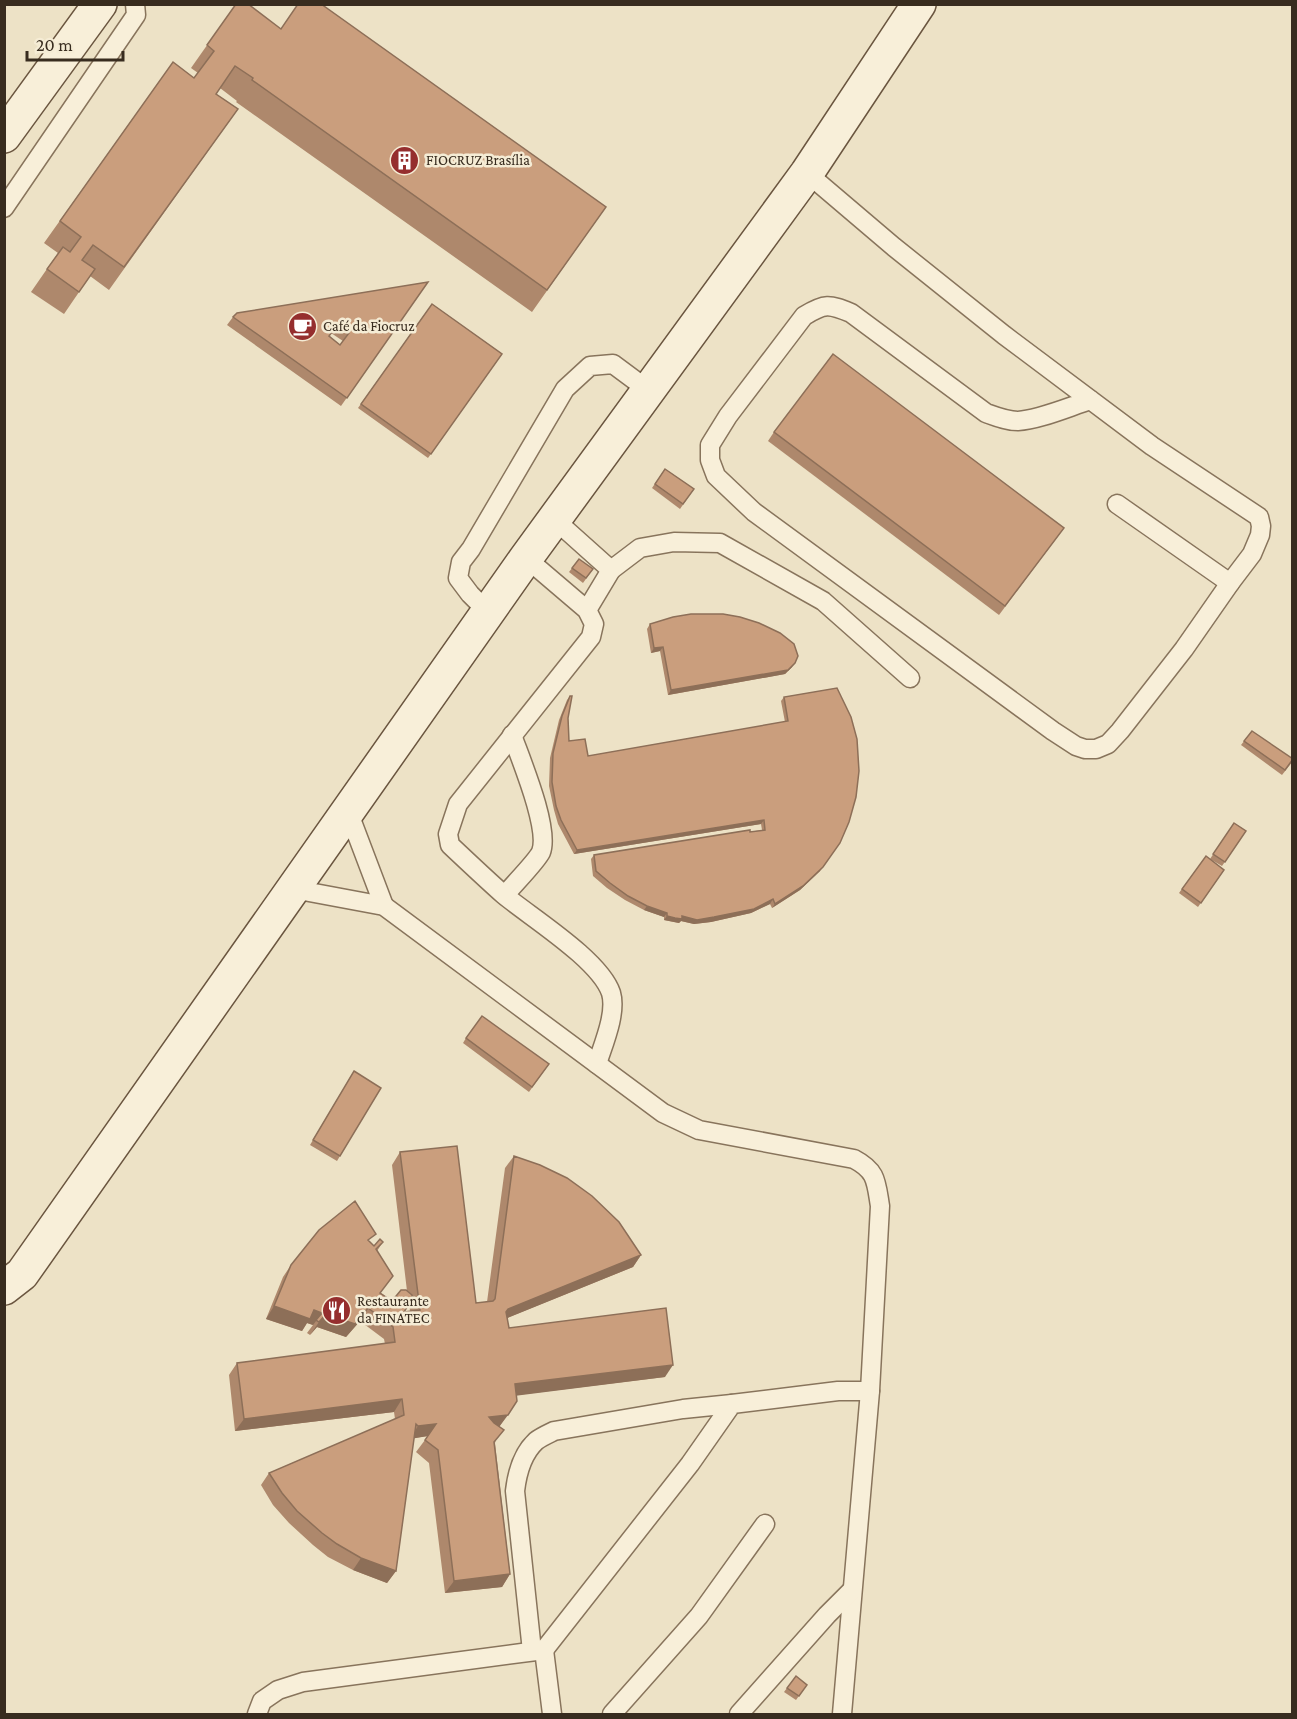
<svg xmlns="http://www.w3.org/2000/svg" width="1297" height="1719" viewBox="0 0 1297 1719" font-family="'Crimson Pro',serif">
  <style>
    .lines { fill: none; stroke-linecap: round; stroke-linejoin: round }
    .lane-casing { stroke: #88745c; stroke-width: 21 }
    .secondary-casing { stroke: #6a553f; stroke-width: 36 }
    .lane { stroke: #f8efd9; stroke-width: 18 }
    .secondary { stroke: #f8efd9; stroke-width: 33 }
    .wall { fill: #ae886c; fill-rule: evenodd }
    .shaded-wall { fill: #8d6f58 }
    .building { fill: #ca9e7d; stroke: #8d6f58; stroke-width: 1.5; fill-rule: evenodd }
    .labels { text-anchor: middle; stroke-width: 5; stroke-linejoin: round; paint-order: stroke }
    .poi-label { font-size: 15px; fill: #382c1f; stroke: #f5ecd5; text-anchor: start }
  </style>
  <rect width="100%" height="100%" fill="#ede2c6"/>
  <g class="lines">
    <defs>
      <g id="lane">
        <path d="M807,173L894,247L1004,335L1152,446L1259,517L1261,526L1260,535L1252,554L1230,583L1184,649L1120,731L1108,744L1096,749H1085L1076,746L1053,731L754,512L716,476L710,460V445L728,416L804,316C825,303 829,304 851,313L986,413C997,417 1007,421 1018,421C1039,420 1071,406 1091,400"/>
        <path d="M4,208L136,15L135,4"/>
        <path d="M1117,504L1230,583"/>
        <path d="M554,519L611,570L587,610"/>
        <path d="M526,558L587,610L594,624L591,637L458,804L448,834L450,845C468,862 486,879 504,895C532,918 600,960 611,993C617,1013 603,1045 597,1064"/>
        <path d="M611,570L640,548L674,542L720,543L823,601L910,678"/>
        <path d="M488,612L470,594L458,578L461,562L471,549L565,389L590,366L613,364L648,390"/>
        <path d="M348,811L384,906"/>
        <path d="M293,889L384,906L663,1113L699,1130L854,1159C877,1171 876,1182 880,1206L870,1391L842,1714"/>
        <path d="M505,895C512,886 537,861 541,852C550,829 521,760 512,735"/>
        <path d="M544,1650L552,1714"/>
        <path d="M532,1651L515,1491C517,1474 523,1453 536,1441C541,1437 548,1434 554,1431L683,1409L732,1404"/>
        <path d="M257,1714L262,1701L278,1690L303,1682L544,1650L690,1464L732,1404L838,1391H870"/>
        <path d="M612,1714L699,1616L765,1524"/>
        <path d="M739,1714L827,1615L852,1590"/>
      </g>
      <g id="secondary">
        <path d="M4,136L100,4"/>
        <path d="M4,1288L22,1274L526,558L807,173L919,4"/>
      </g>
    </defs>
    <!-- lane casing -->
    <use href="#lane" class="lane-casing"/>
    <!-- secondary casing -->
    <use href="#secondary" class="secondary-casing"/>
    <!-- lane -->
    <use href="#lane" class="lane"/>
    <!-- secondary -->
    <use href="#secondary" class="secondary"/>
  </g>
  <!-- wall -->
  <g class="wall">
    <path d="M236,4L281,29L606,207L532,312L236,102L237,101L220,88L216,94L238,109L109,290L90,276L64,314L31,292L58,253L44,243L173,62L194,78L198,73L191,68Z"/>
    <path d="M428,282L341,406L227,325L233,317ZM331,333L343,341L340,345L329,336Z"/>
    <path d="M432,304L502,354L428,458L358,408Z"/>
    <path d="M774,432L1064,528L999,615L768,441Z"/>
    <path d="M665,469L694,489L680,509L652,488Z"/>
    <path d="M579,559L593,569L583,583L569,572Z"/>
    <path d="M650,624L792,667L785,674L668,695L660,651L651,653L647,629Z"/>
    <path d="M570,696L568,718L569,741L588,756L785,722L781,701L784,697L820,871L800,890L772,908L770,904L751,913L711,922L694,924L681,921L679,923L664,920V917L644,910L625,900L607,888L593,876L591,859L594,855L762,830L761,824L574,854L558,824L554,810L549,786L550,758L559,720L567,700Z"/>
    <path d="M1252,731L1293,761L1282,775L1241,745Z"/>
    <path d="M1234,823L1246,831L1222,866L1210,859Z"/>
    <path d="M1206,856L1224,870L1198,907L1179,893Z"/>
    <path d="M466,1038L549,1064L529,1092L463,1043Z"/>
    <path d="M351,1076L340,1156L337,1161L310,1145Z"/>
    <path d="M400,1152L476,1303L487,1302L505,1168L514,1156L641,1255L633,1267L507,1318L509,1328L665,1377L517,1395V1401L499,1427L495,1443L510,1574L502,1587L445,1593L429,1463L416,1452L428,1436L414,1438L396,1571L387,1583L353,1570L328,1557L313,1545L289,1523L273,1505L261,1485L269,1473L395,1419L394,1412L235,1431L229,1375L237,1363L385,1344L384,1339L360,1321L346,1337L317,1327L310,1335L307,1333L313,1325L307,1323L302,1331L266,1319L283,1277L291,1265L370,1242L374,1246L383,1242L377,1251L381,1293L392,1301L407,1291L392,1165ZM409,1304L410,1311L404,1312Z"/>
    <path d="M796,1676L807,1685L796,1700L784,1692Z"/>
  </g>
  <!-- shaded-wall -->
  <g class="shaded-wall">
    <path d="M663,647L660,651L651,653L654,648Z"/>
    <path d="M795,663L792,667L785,674L668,695L671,690Z"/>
    <path d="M764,820L761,824L574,854L577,850Z"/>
    <path d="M823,867L820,871L800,890L772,908L775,904Z"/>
    <path d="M773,899L770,904L751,913L711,922L694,924L681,921L679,923L664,920L667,916H682Z"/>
    <path d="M647,906L667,913L664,917L644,910Z"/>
    <path d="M641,1255L633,1267L500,1321L508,1309Z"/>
    <path d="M274,1306L314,1310L322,1313L313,1325L307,1323L302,1331L266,1319Z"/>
    <path d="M368,1308L360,1321L346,1337L317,1327L310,1335L319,1322L326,1314Z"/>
    <path d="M673,1365L665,1377L507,1397L515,1384Z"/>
    <path d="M402,1399L394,1412L235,1431L244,1419Z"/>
    <path d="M508,1415L499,1427L481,1429L489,1417Z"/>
    <path d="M436,1424L428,1436L410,1439L418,1426Z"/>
    <path d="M361,1558L396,1571L387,1583L353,1570Z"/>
    <path d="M510,1574L502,1587L445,1593L454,1581Z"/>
  </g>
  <!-- building -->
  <g class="building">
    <path d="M236,4H248L281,29L298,4H321L606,207L547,290L252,80L253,78L235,66L216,94L238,109L124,267L93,245L82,260L95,269L79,292L47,269L63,247L70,252L81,237L60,221L173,62L194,78L214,51L207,45Z"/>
    <path d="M428,282L347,398L233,317L237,313ZM337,325L349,333L340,345L329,336Z"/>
    <path d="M432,304L502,354L431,454L361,404Z"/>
    <path d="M833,354L1064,528L1005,606L774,432Z"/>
    <path d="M665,469L694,489L683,504L655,484Z"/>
    <path d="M579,559L593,569L586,578L572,568Z"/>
    <path d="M691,614H723L740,617L759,623L780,633L794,644L798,656L795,663L788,670L671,690L663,647L654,648L650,624L673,617Z"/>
    <path d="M837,688L851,717L857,739L859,771L856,797L849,822L840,843L823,867L803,886L775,904L773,899L754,909L714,917L697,920L682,916V919L675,918L667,916V913L647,906L628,896L610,883L596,871L594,855L750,830V832L765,830L764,820L577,850L561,820L556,806L552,782L553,753L562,716L570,696H572L568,718L569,741L585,739L588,756L788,721L784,697Z"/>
    <path d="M1252,731L1293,759L1285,770L1244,741Z"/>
    <path d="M1234,823L1246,831L1225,862L1213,854Z"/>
    <path d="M1206,856L1224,870L1201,903L1182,889Z"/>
    <path d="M482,1016L549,1064L532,1087L466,1038Z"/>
    <path d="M354,1071L381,1088L340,1156L313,1140Z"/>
    <path d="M457,1146L476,1303L493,1301L495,1299L514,1156L540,1165L567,1178L592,1196L619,1222L641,1255L508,1309L506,1312L509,1328L666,1308L673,1365L515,1384L517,1401L508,1415L489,1417L494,1423L504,1430L494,1442L510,1574L454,1581L438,1450L425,1440L436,1424L418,1426L416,1424L396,1571L361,1558L337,1544L322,1533L297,1511L282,1493L269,1473L404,1415L402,1399L244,1419L237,1363L395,1342L393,1327L368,1308L355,1324L326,1314L319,1322L316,1320L322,1313L314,1310L310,1319L274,1306L291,1265L319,1230L355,1201L376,1234L368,1240L374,1246L380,1239L383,1242L376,1249L393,1276L380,1293L392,1301L401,1290H406L412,1295V1299L404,1312L420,1310L400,1152Z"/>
    <path d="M796,1676L807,1685L799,1696L787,1688Z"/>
  </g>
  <!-- icons -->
  <defs>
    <symbol id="building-disc" viewBox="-11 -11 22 22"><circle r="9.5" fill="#952e2e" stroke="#f5ecd5"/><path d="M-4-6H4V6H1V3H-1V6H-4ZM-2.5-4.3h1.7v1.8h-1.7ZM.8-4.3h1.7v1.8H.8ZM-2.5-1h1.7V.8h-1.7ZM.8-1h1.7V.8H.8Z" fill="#fff"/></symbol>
    <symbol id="cafe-disc" viewBox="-11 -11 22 22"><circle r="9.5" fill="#952e2e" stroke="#f5ecd5"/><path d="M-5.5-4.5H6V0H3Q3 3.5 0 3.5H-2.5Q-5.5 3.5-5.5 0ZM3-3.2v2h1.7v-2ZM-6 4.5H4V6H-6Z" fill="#fff"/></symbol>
    <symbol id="restaurant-disc" viewBox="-11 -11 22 22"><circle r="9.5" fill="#952e2e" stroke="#f5ecd5"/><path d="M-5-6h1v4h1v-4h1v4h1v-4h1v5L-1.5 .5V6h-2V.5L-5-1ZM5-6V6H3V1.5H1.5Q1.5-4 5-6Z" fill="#fff"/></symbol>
  </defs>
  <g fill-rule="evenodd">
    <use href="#building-disc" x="388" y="144" width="33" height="33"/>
    <use href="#cafe-disc" x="286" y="310" width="33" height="33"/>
    <use href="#restaurant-disc" x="320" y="1294" width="33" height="33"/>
  </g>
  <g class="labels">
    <!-- poi labels -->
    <g class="poi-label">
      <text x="426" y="165">FIOCRUZ Brasília</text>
      <text x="323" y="331">Café da Fiocruz</text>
      <text x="357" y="1306">Restaurante<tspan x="357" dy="17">da FINATEC</tspan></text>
    </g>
  </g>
  <!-- border -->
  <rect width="1297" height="1719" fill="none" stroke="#382c1f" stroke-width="12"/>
  <!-- scale -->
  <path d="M27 51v9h96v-9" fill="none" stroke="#382c1f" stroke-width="3"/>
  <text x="36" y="51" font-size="18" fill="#382c1f" stroke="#f5ecd5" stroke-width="4.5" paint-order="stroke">20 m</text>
</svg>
